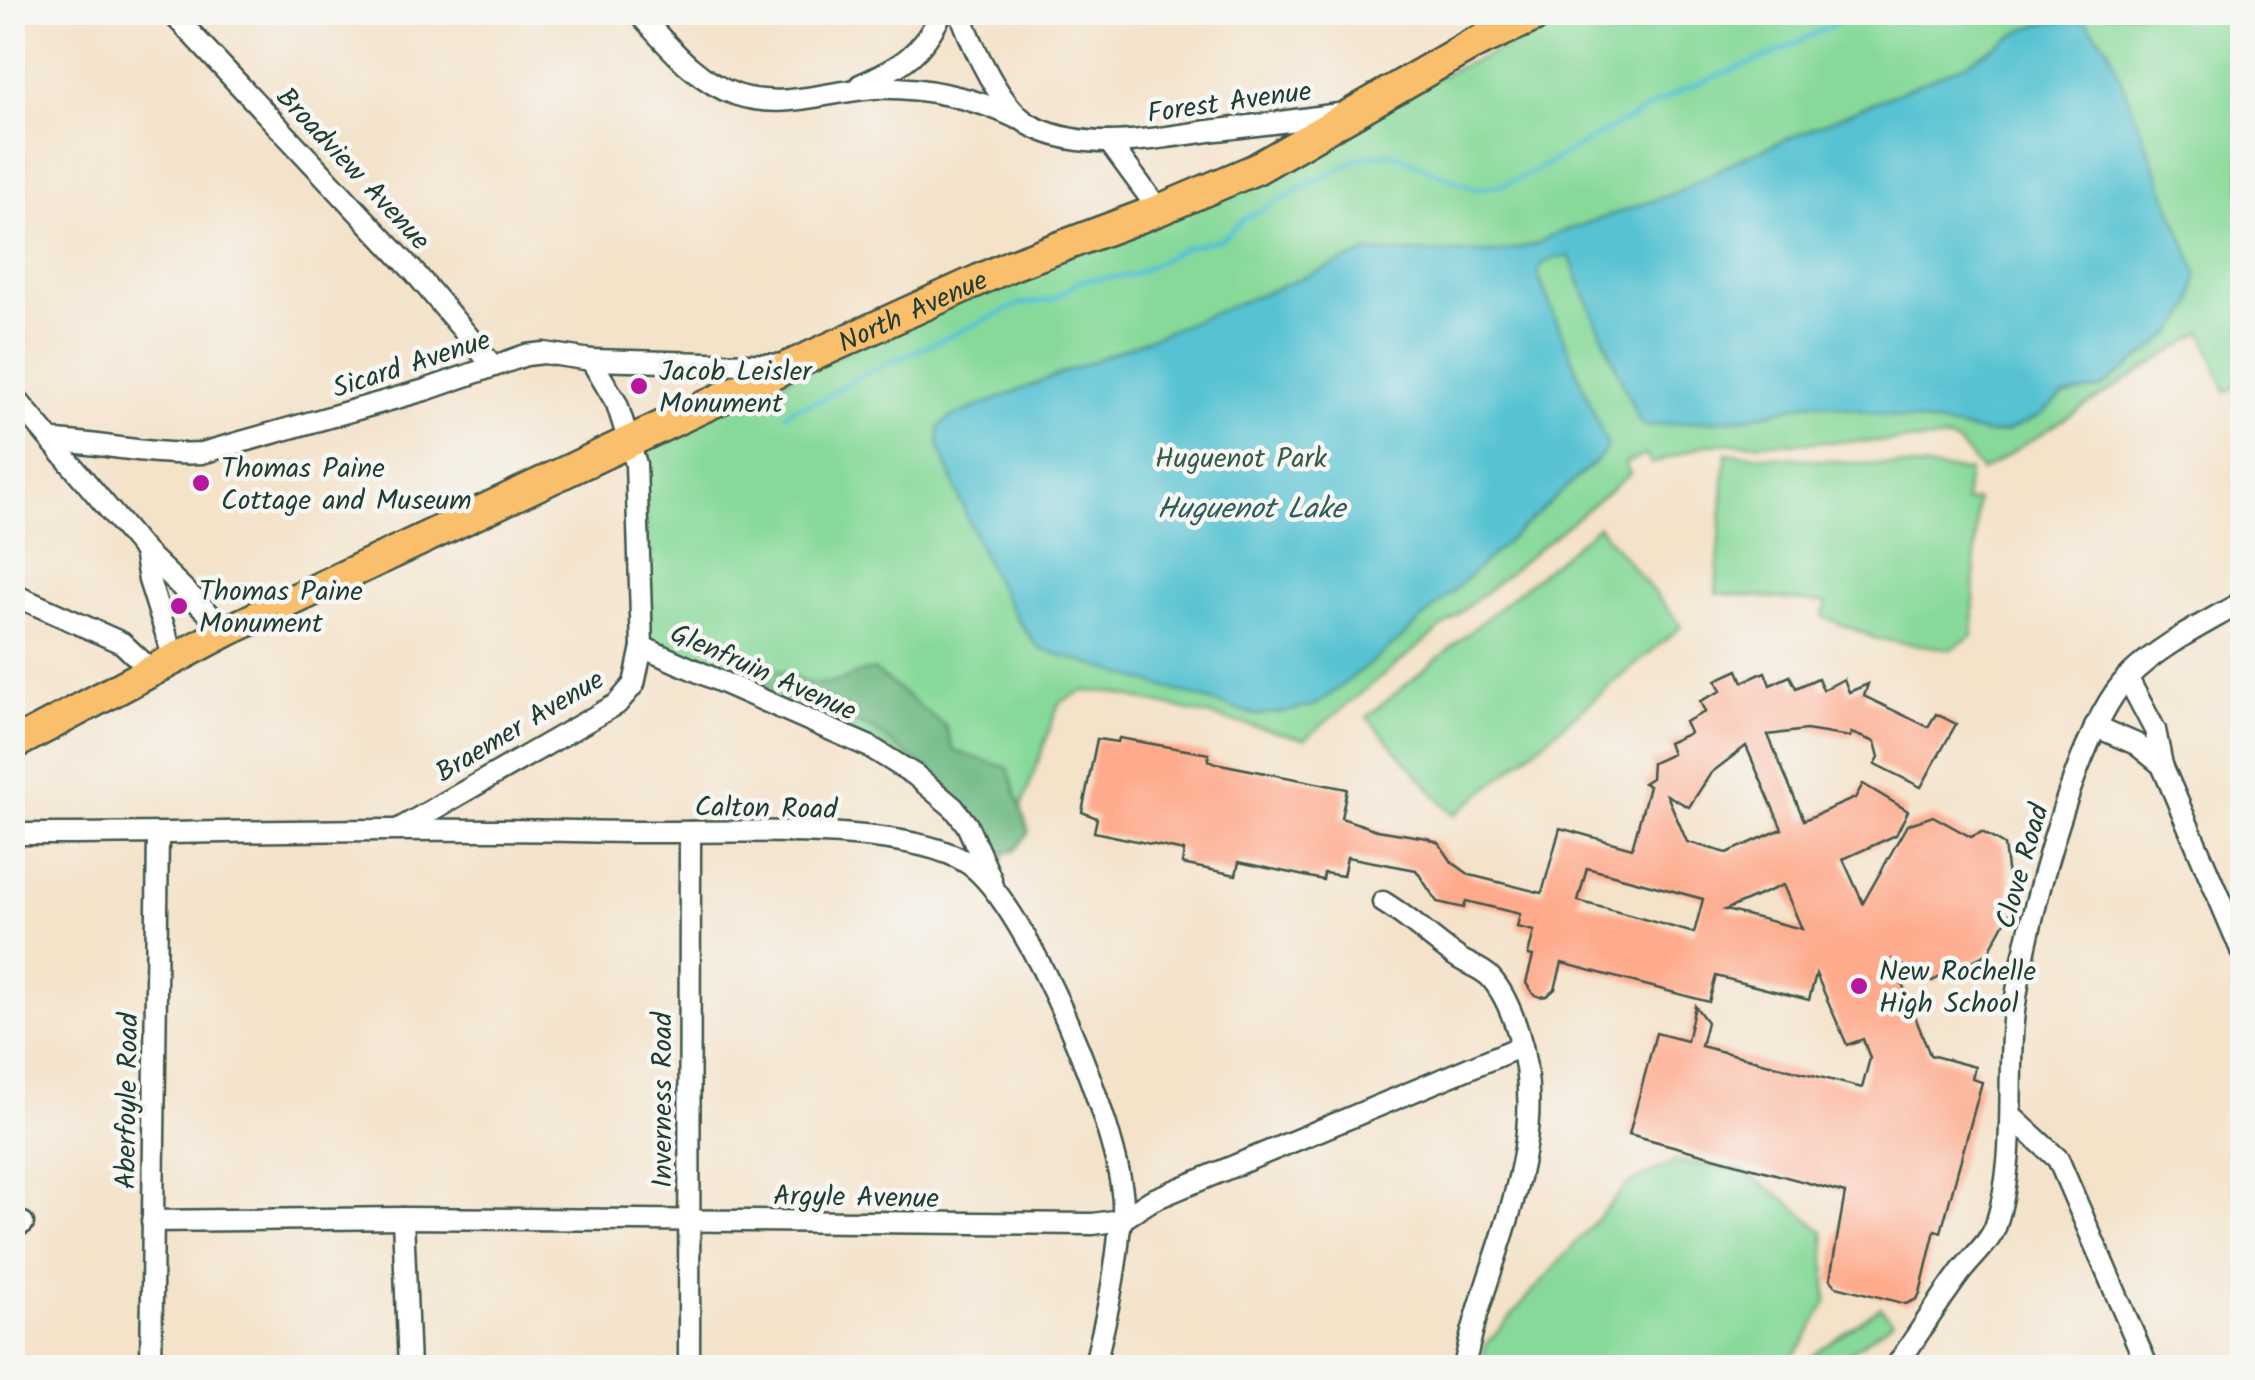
<svg xmlns="http://www.w3.org/2000/svg" width="2255" height="1380" viewBox="0 0 2255 1380" font-family="Kalam,sans-serif">
  <style>
    .green { fill: #87d99a; stroke: #538b67; stroke-width: 2.5 }
    .forest { fill: #6db982; stroke: #467b5b; stroke-width: 2.5 }
    .water { fill: #57c2d2; stroke: #3b8083; stroke-width: 2.5 }
    .lines { fill: none; stroke-linecap: round; stroke-linejoin: round }
    .stream { stroke: #57c2d2; stroke-width: 5 }
    .building { fill: #feab8d; fill-rule: evenodd }
    .street-casing { stroke: #3f564a; stroke-width: 25 }
    .primary-casing { stroke: #3f564a; stroke-width: 35 }
    .street { stroke: #fff; stroke-width: 20 }
    .primary { stroke: #f9bf6c; stroke-width: 30 }
    .poi-dot { fill: #b5179e; stroke: #f6f6f2; stroke-width: 4 }
    .labels { text-anchor: middle; stroke-width: 9; stroke-linejoin: round; paint-order: stroke }
    .street-label { font-size: 28px; fill: #1f3d34; stroke: #f6f6f2 }
    .poi-label { font-size: 28px; fill: #1f3d34; stroke: #f6f6f2; text-anchor: start }
    .park-label { font-size: 28px; fill: #345c48; stroke: #f6f6f2 }
    .water-label { font-size: 30px; font-style: italic; fill: #2d5e5c; stroke: #f6f6f2 }
  </style>
  <rect width="100%" height="100%" fill="#f6f6f2"/>
  <filter id="ink" filterUnits="userSpaceOnUse"><feTurbulence type="fractalNoise" baseFrequency=".01" numOctaves="2"/><feDisplacementMap in="SourceGraphic" scale="20" xChannelSelector="R" yChannelSelector="G"/><feConvolveMatrix kernelMatrix="1 2 1 2 8 2 1 2 1" color-interpolation-filters="sRGB"/></filter>
  <filter id="wash" filterUnits="userSpaceOnUse"><feTurbulence type="fractalNoise" baseFrequency=".0048" numOctaves="4" result="noise"/><feDisplacementMap in="SourceGraphic" scale="40" xChannelSelector="R" yChannelSelector="G"/><feGaussianBlur stdDeviation="2.25" result="paint"/><feColorMatrix in="noise" values="0 0 0 0 0 0 0 0 0 0 0 0 0 0 0 0 0 1.4 0 .05"/><feComposite in="paint" operator="in"/></filter>
  <g filter="url(#wash)">
    <rect width="100%" height="100%" fill="#f4e2c9"/>
    <!-- green -->
    <g class="green">
      <path d="M1588,13H2242V382L2226,392L2203,332L1982,471L1959,444L1950,440L1708,444L1651,464L1646,455L1625,463L1630,474L1305,739L1111,692L1083,691L1059,703L1000,867L972,822L897,754L649,643L643,445L1464,65Z"/>
      <path d="M1726,453L1969,471L1965,502L1977,500L1973,636L1951,649L1877,639L1822,616L1827,603L1716,593Z"/>
      <path d="M1598,526L1682,626L1454,816L1367,717Z"/>
      <path d="M1675,1161L1740,1170L1781,1196L1824,1232L1827,1301L1805,1341L1784,1367H1484L1485,1346L1627,1185Z"/>
      <path d="M1880,1307L1893,1321L1830,1367H1797Z"/>
    </g>
    <!-- forest -->
    <path class="forest" d="M752,659C781,668 803,690 836,682C849,679 859,671 874,670L945,726L954,751L1008,768L1029,832L1015,851L1002,853L995,848L942,780L875,731L737,674V663Z"/>
    <!-- water -->
    <path class="water" d="M2055,21L2086,22L2108,47L2197,273L2193,305L2173,333L2101,388L2063,396L2039,416L2005,432L1991,434L1814,402L1746,418L1645,426L1638,419L1569,256L1555,258L1540,266L1538,275L1607,445L1604,453L1396,643L1318,704L1287,712L1256,715L1040,649C991,593 968,515 939,447V427L949,418L1367,252L1495,253L1537,244L1550,236L1678,192L1737,160L1964,65L2027,28Z"/>
    <g class="lines">
      <!-- stream -->
      <path class="stream" d="M786,414L794,408L821,400L854,379L1021,304L1052,300L1080,281L1133,275L1184,248L1221,239L1244,219L1362,157L1391,153L1476,189L1502,185L1525,176L1684,89L1772,55L1859,12"/>
    </g>
    <g id="blocks">
      <!-- building -->
      <path class="building" d="M1738,670L1743,682L1765,672L1770,685L1790,676L1796,688L1818,678L1823,690L1844,679L1849,692L1868,684L1864,696L1928,727L1936,714L1956,724L1921,787L1875,764L1879,757L1875,742L1851,733L1850,737L1806,730L1768,735L1804,820L1855,798L1863,784L1908,811L1896,835L1843,859L1863,903L1907,825L1933,816L1971,837L1982,832L2004,845L2012,909L1988,953L1932,981L1893,960L1930,1055L1975,1067L1972,1079L1982,1082L1941,1232L1935,1230L1920,1293L1917,1299L1906,1304L1836,1286L1830,1279L1845,1193L1629,1134L1656,1033L1687,1041L1695,1006L1707,1022L1701,1046L1862,1088L1870,1058L1863,1039L1847,1045L1816,974L1809,1000L1716,976L1709,1002L1562,963L1555,989L1547,996L1540,997L1533,994L1526,983L1533,956L1528,955L1534,931L1517,927L1520,914L1466,901L1464,908L1437,902L1416,870L1347,857L1343,876L1324,873L1323,880L1239,862L1236,875L1182,864L1184,851L1094,832L1097,818L1082,812L1097,739L1118,742L1119,738L1209,754L1208,760L1215,763L1347,789L1341,818L1377,830L1427,838L1439,843L1452,862L1470,875L1542,893L1560,828L1632,848L1649,786L1643,783L1651,778L1652,763L1672,754L1668,743L1690,733L1685,722L1705,712L1700,701L1721,691L1716,680ZM1746,746L1782,829L1727,853L1687,842L1667,795L1689,807L1711,773ZM1587,868L1703,899L1694,933L1578,901ZM1783,885L1802,929L1725,910Z"/>
    </g>
  </g>
  <g filter="url(#ink)">
    <use href="#blocks" fill-opacity="0" stroke="#3f564a" stroke-width="2.5"/>
    <g class="lines">
      <defs>
        <g id="street">
          <path d="M171,12L416,274L493,366"/>
          <path d="M637,12C667,44 695,81 737,95C783,110 829,91 875,88C920,86 976,98 1017,118"/>
          <path d="M960,12C972,45 1001,112 1034,127C1089,153 1152,139 1209,131C1253,126 1296,120 1339,114"/>
          <path d="M860,85C902,66 921,55 942,12"/>
          <path d="M1109,142L1159,210"/>
          <path d="M12,394L144,551L227,631"/>
          <path d="M54,441C103,443 153,456 202,453L425,390L526,355L544,353L591,360L785,365"/>
          <path d="M144,551L149,580L174,659"/>
          <path d="M12,594L122,643L152,671"/>
          <path d="M642,647L870,747L915,775L954,808L967,825L991,879"/>
          <path d="M2127,677L2155,730L2162,765L2242,952"/>
          <path d="M2095,726L2136,744L2162,765"/>
          <path d="M399,829L617,704L634,684L642,647L636,464L617,404L591,360"/>
          <path d="M12,834C141,835 270,830 398,830C482,829 565,831 648,832C725,833 908,822 969,864C1028,905 1121,1132 1123,1204C1124,1214 1120,1224 1119,1234C1115,1280 1105,1323 1094,1368"/>
          <path d="M1383,902C1410,918 1432,940 1457,957C1468,965 1480,967 1490,977C1504,992 1512,1013 1518,1032C1555,1150 1485,1255 1464,1368"/>
          <path d="M2011,1116L2058,1159L2148,1368"/>
          <path d="M403,1218L409,1368"/>
          <path d="M152,1221L403,1218L1093,1224L1121,1220L1152,1200L1522,1046"/>
          <path d="M12,1228L23,1223"/>
          <path d="M151,1368L158,835"/>
          <path d="M689,1368L690,832"/>
          <path d="M1895,1368C1917,1336 1937,1304 1960,1273C1971,1258 1990,1243 1996,1225C2017,1158 2007,1090 2013,1021C2020,945 2076,728 2128,677C2160,645 2204,624 2242,602"/>
        </g>
        <g id="primary">
          <path id="s1" d="M12,745L227,631L790,366L1012,265L1159,210L1256,169L1471,45L1544,12"/>
        </g>
      </defs>
      <!-- street casing -->
      <use href="#street" class="street-casing"/>
      <!-- primary casing -->
      <use href="#primary" class="primary-casing"/>
      <!-- street -->
      <use href="#street" class="street"/>
      <!-- primary -->
      <use href="#primary" class="primary"/>
    </g>
  </g>
  <!-- markers -->
  <g class="poi-dot">
    <circle cx="639" cy="386" r="10"/>
    <circle cx="201" cy="483" r="10"/>
    <circle cx="179" cy="606" r="10"/>
    <circle cx="1859" cy="986" r="10"/>
  </g>
  <g class="labels">
    <!-- street labels -->
    <g class="street-label">
      <text transform="translate(1229 101) rotate(-8)" y="10">Forest Avenue</text>
      <text transform="translate(354 168) rotate(47)" y="10">Broadview Avenue</text>
      <text dy="10" stroke="none"><textPath href="#s1" startOffset="1000">North Avenue</textPath></text>
      <text transform="translate(411 363) rotate(-18)" y="10">Sicard Avenue</text>
      <text transform="translate(764 671) rotate(24)" y="10">Glenfruin Avenue</text>
      <text transform="translate(519 725) rotate(-31)" y="10">Braemer Avenue</text>
      <text transform="translate(766 807) rotate(1)" y="10">Calton Road</text>
      <text transform="translate(2021 866) rotate(-74)" y="10">Clove Road</text>
      <text transform="translate(661 1100) rotate(-90)" y="10">Inverness Road</text>
      <text transform="translate(126 1101) rotate(-89)" y="10">Aberfoyle Road</text>
      <text transform="translate(856 1196) rotate(1)" y="10">Argyle Avenue</text>
    </g>
    <!-- poi labels -->
    <g class="poi-label">
      <text x="659" y="380">Jacob Leisler<tspan x="659" dy="32">Monument</tspan></text>
      <text x="221" y="477">Thomas Paine<tspan x="221" dy="32">Cottage and Museum</tspan></text>
      <text x="199" y="600">Thomas Paine<tspan x="199" dy="32">Monument</tspan></text>
      <text x="1879" y="980">New Rochelle<tspan x="1879" dy="32">High School</tspan></text>
    </g>
    <!-- park labels -->
    <g class="park-label">
      <text x="1241" y="467">Huguenot Park</text>
    </g>
    <!-- water labels -->
    <g class="water-label">
      <text x="1251" y="518">Huguenot Lake</text>
    </g>
  </g>
  <!-- margin -->
  <rect width="2255" height="1380" fill="none" stroke="#f6f6f2" stroke-width="50"/>
</svg>
